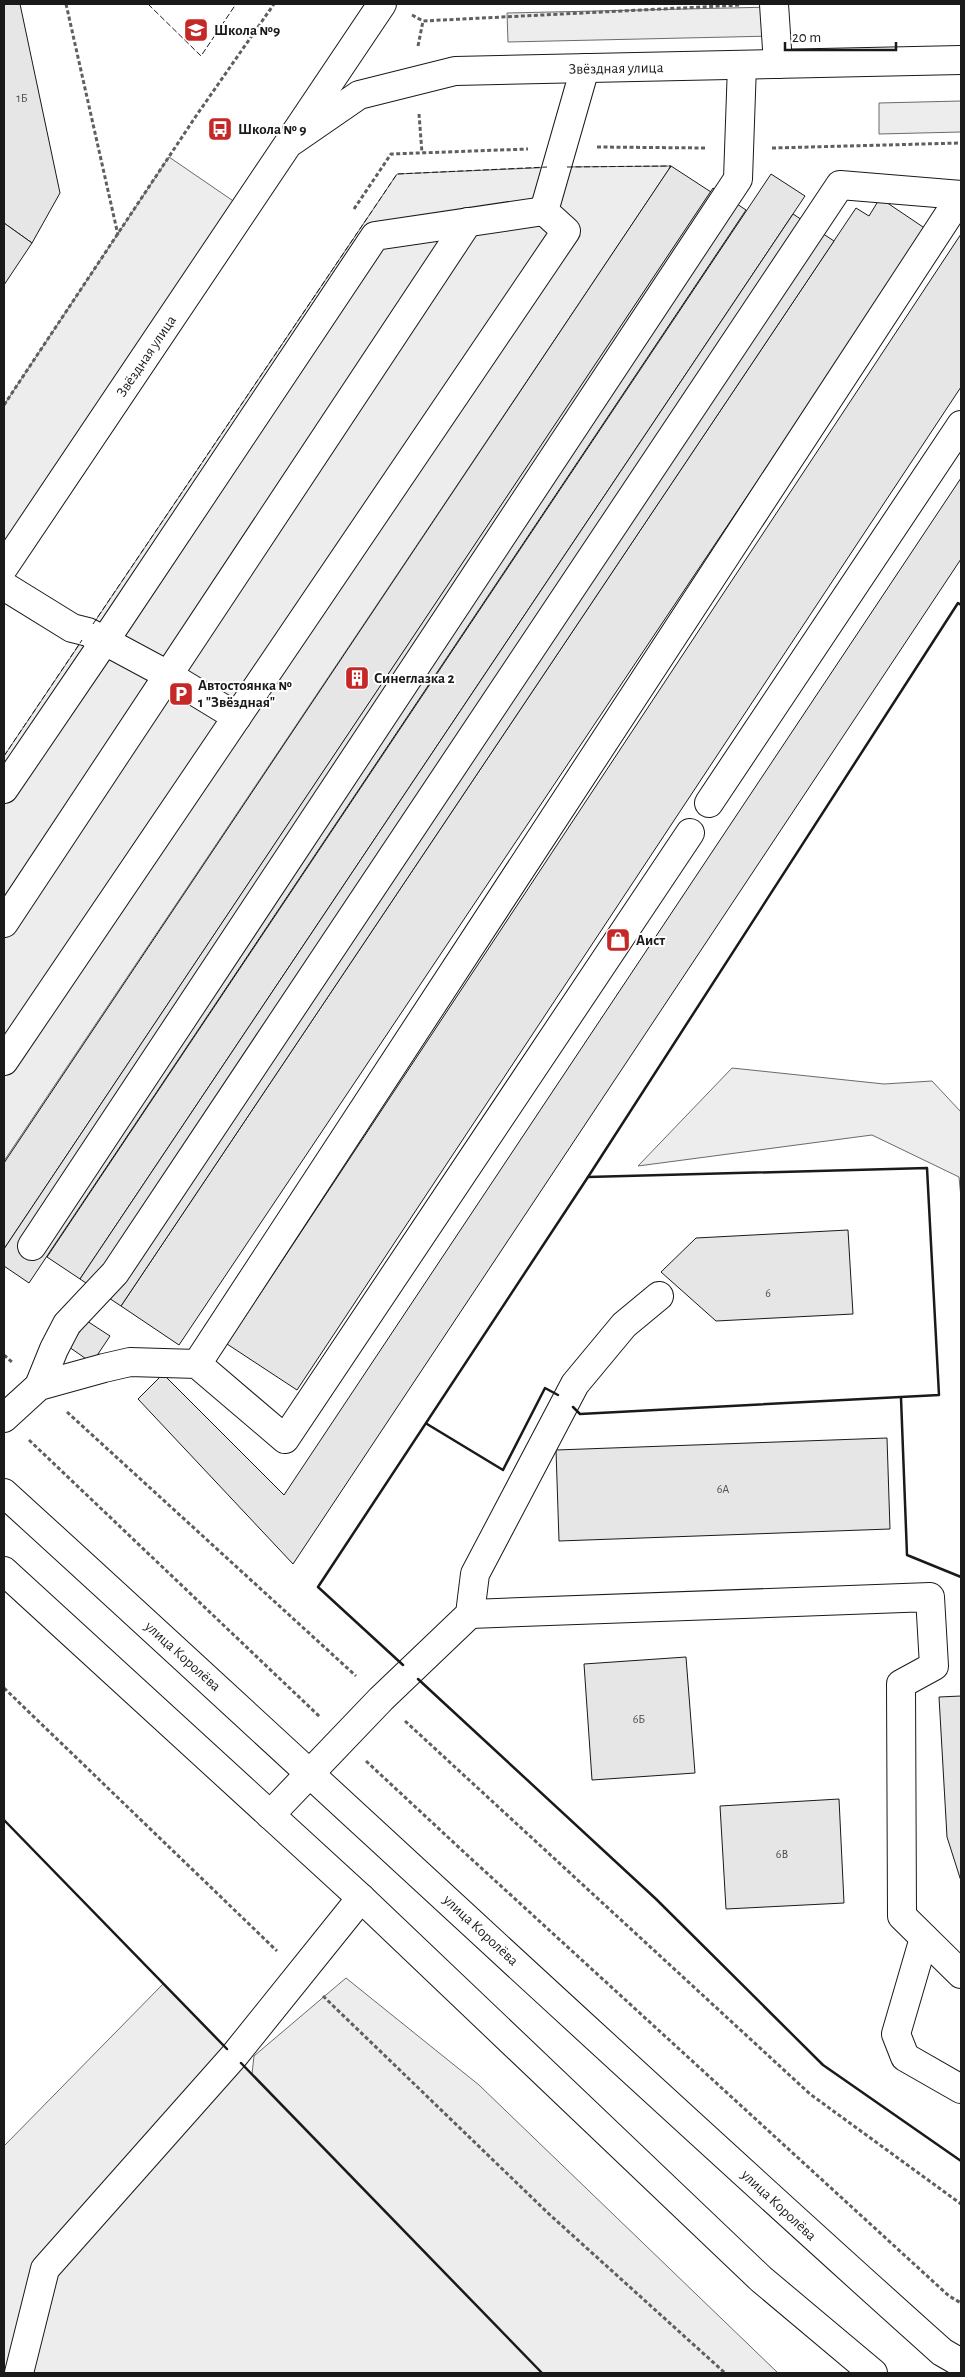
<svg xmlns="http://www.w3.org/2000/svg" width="965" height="2377" viewBox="0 0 965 2377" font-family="'Alegreya Sans',sans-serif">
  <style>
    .built { fill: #ededed; stroke: #6a6a6a }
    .building { fill: #e6e6e6; stroke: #1a1a1a }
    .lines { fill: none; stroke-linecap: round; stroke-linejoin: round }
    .minor-casing { stroke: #1a1a1a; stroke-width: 30 }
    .major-casing { stroke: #1a1a1a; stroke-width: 30 }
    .path { stroke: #5f5f5f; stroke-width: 3; stroke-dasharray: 4 2.5; stroke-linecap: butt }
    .minor { stroke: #fff; stroke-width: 28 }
    .major { stroke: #fff; stroke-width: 28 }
    .fence { stroke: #1a1a1a; stroke-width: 1; stroke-dasharray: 6 2.5; stroke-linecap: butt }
    .wall { stroke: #1a1a1a; stroke-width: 2.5 }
    .labels { text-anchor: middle; stroke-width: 4; stroke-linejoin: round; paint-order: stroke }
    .number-label { font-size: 12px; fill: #4d4d4d }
    .poi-label { font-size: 15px; font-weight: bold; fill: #1a1a1a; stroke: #fff; text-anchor: start }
    .street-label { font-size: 15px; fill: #1a1a1a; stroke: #fff }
  </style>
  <rect width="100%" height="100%" fill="#fff"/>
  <!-- built -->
  <g class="built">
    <path d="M773,7L774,36L508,42L507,13Z"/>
    <path d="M961,101V132L879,134V103Z"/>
    <path d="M169,157L245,209L4,567V405Z"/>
    <path d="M671,166L4,1161V756L397,174L557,167Z"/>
    <path d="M732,1068L884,1084L932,1081L961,1112V1198L959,1177L872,1135L638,1166Z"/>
    <path d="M346,1978L479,2085L778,2373H4V2146L163,1984L252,2074L254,2056Z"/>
  </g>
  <!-- building -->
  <g class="building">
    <path d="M4,4H20L60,193L32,243L4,223Z"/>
    <path d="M671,166L711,192L4,1249V1163Z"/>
    <path d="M771,174L805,196L80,1279L47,1257Z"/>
    <path d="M713,188L746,210L29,1283L4,1266V1249Z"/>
    <path d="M880,198L926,229L179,1345L121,1306L856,208L869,216Z"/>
    <path d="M793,214L834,241L121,1306L80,1279Z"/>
    <path d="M4,223L32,243L4,285Z"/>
    <path d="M961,234V387L297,1390L227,1344Z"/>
    <path d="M961,478V559L293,1564L138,1399L163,1374L284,1495Z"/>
    <path d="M848,1230L853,1314L716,1321L661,1272L696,1238Z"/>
    <path d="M87,1321L110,1336L92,1363L69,1347Z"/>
    <path d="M887,1438L890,1529L559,1541L556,1450Z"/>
    <path d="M686,1657L695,1773L592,1780L584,1664Z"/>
    <path d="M961,1696V1881L947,1837L939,1697Z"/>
    <path d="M839,1799L844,1903L726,1909L720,1806Z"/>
  </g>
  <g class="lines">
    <defs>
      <g id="minor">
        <path d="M774,4L778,64"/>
        <path d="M296,132L382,4"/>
        <path d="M4,567L288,144L359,95L455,71L961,60"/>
        <path d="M4,586L72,628L88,632L168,675L237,717"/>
        <path d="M4,789L104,642L375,236L544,211"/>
        <path d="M709,803L961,425"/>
        <path d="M4,923L468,222"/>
        <path d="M4,1061L566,231L544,211L585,68"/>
        <path d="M32,1246L738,179L742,65"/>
        <path d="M197,1364L961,196"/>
        <path d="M39,1386L54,1349L67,1324L115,1273L840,185L961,195"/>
        <path d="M4,1418L39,1386L104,1368L130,1362L197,1364L285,1439L690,833"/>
        <path d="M470,1614L930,1597L934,1666L901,1684L902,1916L961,1974"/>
        <path d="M270,1815L381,1699L470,1614L475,1574L575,1384L624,1325L659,1296"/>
        <path d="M924,1938L896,2034L905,2057L961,2089"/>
        <path d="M19,2373L45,2269L234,2056L361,1898"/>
      </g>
      <g id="major">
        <path d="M4,1493C317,1778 626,2069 942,2352L961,2363"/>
        <path d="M4,1571L361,1898L761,2279L873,2373"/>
      </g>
    </defs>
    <!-- minor casing -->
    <use href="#minor" class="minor-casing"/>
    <!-- major casing -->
    <use href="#major" class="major-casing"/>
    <!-- path -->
    <g class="path">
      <path d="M66,4L118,235"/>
      <path d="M412,15L423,21"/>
      <path d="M418,46L423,21L741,5"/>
      <path d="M419,114L422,153"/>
      <path d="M597,147L706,148"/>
      <path d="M772,148L961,143"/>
      <path d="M354,209L391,154L528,149"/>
      <path d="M4,405L196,116L274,4"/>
      <path d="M4,1355L13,1363"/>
      <path d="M67,1412L356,1676"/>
      <path d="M29,1440L320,1717"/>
      <path d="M4,1688L277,1951"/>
      <path d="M405,1721L810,2094L961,2204"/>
      <path d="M366,1761L466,1854L949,2296L961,2303"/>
      <path d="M323,1996L549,2214L725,2373"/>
    </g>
    <!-- minor -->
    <use href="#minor" class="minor"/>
    <!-- major -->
    <use href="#major" class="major"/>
    <!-- fence -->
    <g class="fence">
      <path d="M148,4L201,56L236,4"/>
      <path d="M567,167L671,166L669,169"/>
      <path d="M93,624L397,174L547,167"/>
      <path d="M4,756L82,640"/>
    </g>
    <!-- wall -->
    <g class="wall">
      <path d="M901,1398L907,1555L961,1577"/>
      <path d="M573,1407L580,1414L939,1395L927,1168L588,1177"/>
      <path d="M427,1424L503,1470L545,1388L558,1395"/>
      <path d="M403,1665L318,1587L588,1177L958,603L961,605"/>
      <path d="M418,1679L656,1899L823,2065L961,2161"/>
      <path d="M4,1820L227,2049"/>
      <path d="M241,2063L542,2373"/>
    </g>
  </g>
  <!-- icons -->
  <defs>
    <symbol id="school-square" viewBox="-11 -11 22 22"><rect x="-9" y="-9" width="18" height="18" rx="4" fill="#c62828" stroke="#fff"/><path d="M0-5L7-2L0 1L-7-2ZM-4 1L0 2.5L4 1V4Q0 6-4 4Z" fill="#fff"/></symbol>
    <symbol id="bus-square" viewBox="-11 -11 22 22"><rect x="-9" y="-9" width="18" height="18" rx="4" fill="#c62828" stroke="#fff"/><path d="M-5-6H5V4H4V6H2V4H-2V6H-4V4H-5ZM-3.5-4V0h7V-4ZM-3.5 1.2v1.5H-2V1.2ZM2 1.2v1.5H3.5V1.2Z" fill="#fff"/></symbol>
    <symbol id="building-square" viewBox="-11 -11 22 22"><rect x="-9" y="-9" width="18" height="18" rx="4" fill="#c62828" stroke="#fff"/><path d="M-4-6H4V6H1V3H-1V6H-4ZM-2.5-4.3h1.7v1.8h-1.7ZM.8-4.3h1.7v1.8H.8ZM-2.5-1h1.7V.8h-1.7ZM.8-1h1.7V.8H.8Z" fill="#fff"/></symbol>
    <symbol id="parking-square" viewBox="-11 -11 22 22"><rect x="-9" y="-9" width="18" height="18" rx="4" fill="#c62828" stroke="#fff"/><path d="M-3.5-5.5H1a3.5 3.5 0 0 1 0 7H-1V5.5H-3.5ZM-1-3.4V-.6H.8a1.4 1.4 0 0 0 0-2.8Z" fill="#fff"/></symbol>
    <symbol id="shop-square" viewBox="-11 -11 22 22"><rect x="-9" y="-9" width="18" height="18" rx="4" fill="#c62828" stroke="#fff"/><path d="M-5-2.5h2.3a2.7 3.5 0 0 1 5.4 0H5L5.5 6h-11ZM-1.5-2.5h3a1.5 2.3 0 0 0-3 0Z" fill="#fff"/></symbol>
  </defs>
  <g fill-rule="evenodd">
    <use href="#school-square" x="182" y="16" width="28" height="28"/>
    <use href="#bus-square" x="206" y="115" width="28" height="28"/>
    <use href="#building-square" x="343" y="664" width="28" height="28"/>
    <use href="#parking-square" x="167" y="680" width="28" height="28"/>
    <use href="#shop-square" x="604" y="926" width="28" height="28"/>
  </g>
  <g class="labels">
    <!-- number labels -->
    <g class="number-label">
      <text x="22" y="102">1Б</text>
      <text x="768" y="1297">6</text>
      <text x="723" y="1493">6А</text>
      <text x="639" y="1723">6Б</text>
      <text x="782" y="1858">6В</text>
    </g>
    <!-- poi labels -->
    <g class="poi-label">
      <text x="214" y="35">Школа №9</text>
      <text x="238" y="134">Школа № 9</text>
      <text x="374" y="683">Синеглазка 2</text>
      <text x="198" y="690">Автостоянка №<tspan x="198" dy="17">1 "Звёздная"</tspan></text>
      <text x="636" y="945">Аист</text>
    </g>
    <!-- street labels -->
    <g class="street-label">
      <text transform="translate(616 68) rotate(-1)" y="5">Звёздная улица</text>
      <text transform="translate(146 356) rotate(-56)" y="5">Звёздная улица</text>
      <text transform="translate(183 1656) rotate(42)" y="5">улица Королёва</text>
      <text transform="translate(481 1930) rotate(43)" y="5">улица Королёва</text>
      <text transform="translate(779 2205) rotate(43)" y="5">улица Королёва</text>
    </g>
  </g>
  <!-- border -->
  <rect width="965" height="2377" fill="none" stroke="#1a1a1a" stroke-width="10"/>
  <!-- scale -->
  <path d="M785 42v8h111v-8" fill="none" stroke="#1a1a1a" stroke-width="2.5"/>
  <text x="792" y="42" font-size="15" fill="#1a1a1a" stroke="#ffffff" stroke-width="4" paint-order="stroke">20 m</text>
</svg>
